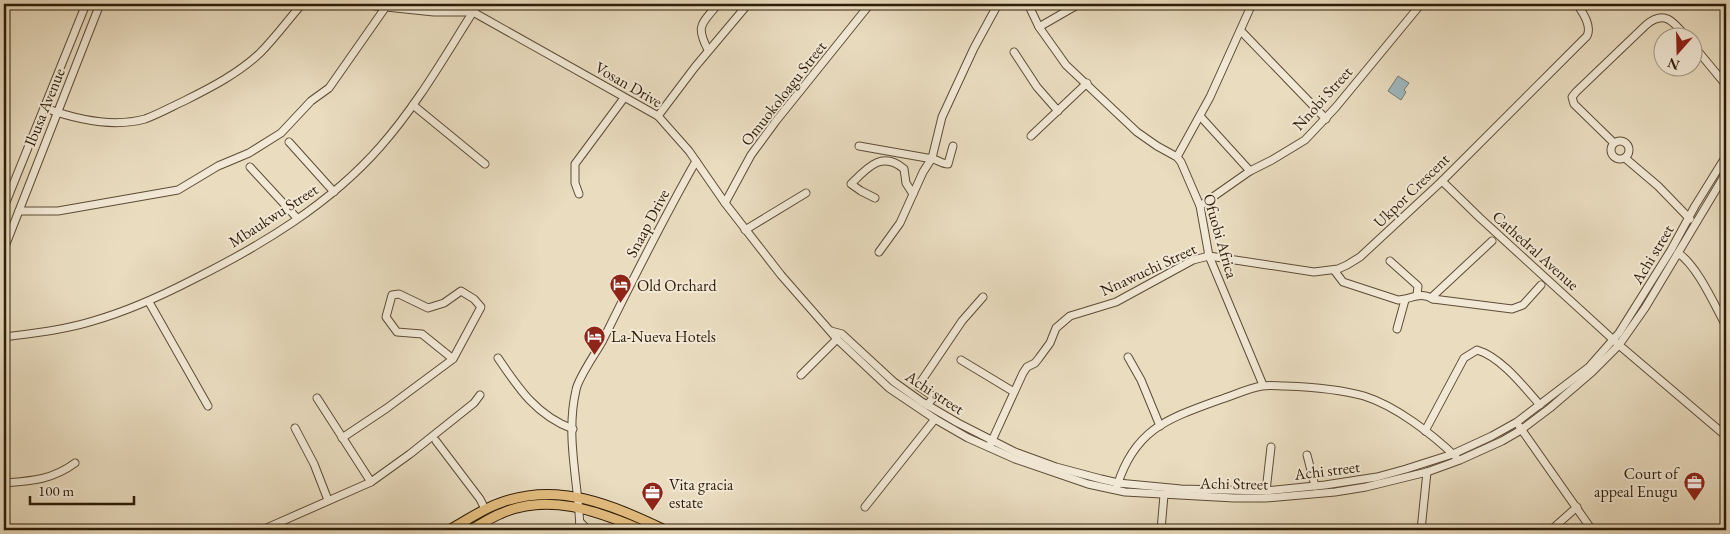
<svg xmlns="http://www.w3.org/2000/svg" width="1730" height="534" viewBox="0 0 1730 534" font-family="'EB Garamond',serif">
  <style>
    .water { fill: #9db8bd; stroke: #717a75 }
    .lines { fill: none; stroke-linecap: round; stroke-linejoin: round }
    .minor-casing { stroke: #5d4c36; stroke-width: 9 }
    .major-casing { stroke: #2e1c08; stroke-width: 11 }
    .minor { stroke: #f1e8d5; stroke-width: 7 }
    .major { stroke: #e4be80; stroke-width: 9 }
    .labels { text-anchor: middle; stroke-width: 4; stroke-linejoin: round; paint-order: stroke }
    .street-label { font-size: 16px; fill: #2e1c08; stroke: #f1e8d5 }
    .poi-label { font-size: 16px; fill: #2e1c08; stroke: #f1e8d5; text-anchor: start }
  </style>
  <rect width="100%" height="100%" fill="#e9dcbf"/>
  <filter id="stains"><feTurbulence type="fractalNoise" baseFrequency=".004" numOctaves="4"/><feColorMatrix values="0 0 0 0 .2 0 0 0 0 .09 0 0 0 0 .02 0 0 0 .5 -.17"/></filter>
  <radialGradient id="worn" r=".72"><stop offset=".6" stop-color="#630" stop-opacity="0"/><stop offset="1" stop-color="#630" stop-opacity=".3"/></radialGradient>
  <!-- water -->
  <path class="water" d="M1398,76L1409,83L1404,90L1406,92L1401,100L1388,91Z"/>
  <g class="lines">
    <defs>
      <g id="minor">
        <path d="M357,4L434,12H473L658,116L689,151L725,203L781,275L837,339L889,388L935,419L968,438L1015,459L1088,484L1125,492L1234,498H1266L1335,492L1366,487L1427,472L1460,460L1502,441L1521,430L1550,408L1592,372L1619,345L1645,308L1726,173"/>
        <path d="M1028,4L1039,27L1066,65L1137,132L1157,146L1177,157L1181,162L1200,206L1209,256L1263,385"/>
        <path d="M1039,27L1079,4"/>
        <path d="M1241,31L1326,119"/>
        <path d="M1692,44L1726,85"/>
        <path d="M708,50C695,25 702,24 718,4"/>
        <path d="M1014,52L1037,87L1058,111"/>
        <path d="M413,105L485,164"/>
        <path d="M45,108C75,119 112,128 145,119C159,114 173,106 186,100C212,87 239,73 260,53C275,38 288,20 302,4"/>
        <path d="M658,116L695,67L748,4"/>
        <path d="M1200,116L1250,171"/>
        <path d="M1031,136L1087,83"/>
        <circle cx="1620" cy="150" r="9"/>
        <path d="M289,142L334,192"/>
        <path d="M1614,143L1574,104L1572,97L1576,92L1646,25C1665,9 1674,22 1687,38"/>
        <path d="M859,146L927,158C935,157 940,164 948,164L953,146"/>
        <path d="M1177,157L1210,97L1252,4"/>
        <path d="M1625,158L1658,186L1690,219"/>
        <path d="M250,167L297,218"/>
        <path d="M1442,181L1480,218L1619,345L1726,436"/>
        <path d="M579,194L575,183V164L624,98"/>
        <path d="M875,198L861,191L851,184C867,168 882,150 904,169L906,183L913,194"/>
        <path d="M725,203L751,155L776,121L870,4"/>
        <path d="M1200,206L1250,171L1272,160L1305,140L1336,107L1421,4"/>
        <path d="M4,207L86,4"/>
        <path d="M19,211H58L178,190L218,166L249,153L281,133L311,101L329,88L385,8"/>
        <path d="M745,230L806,193"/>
        <path d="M4,249L100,4"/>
        <path d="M879,252L900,223L923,172L932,158L942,117L974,48L998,4"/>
        <path d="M1678,253C1697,265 1715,306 1726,326"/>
        <path d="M1390,261L1418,286L1417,295"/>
        <path d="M1334,270L1343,282L1398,300C1412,299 1420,291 1433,299L1512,309L1523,305L1541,285"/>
        <path d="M1433,299V296L1492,241"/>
        <path d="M149,302L208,406"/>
        <path d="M1397,329L1405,300"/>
        <path d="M831,331L842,334L894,382L922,402L958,423L1015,452L1056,467L1101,479L1118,483L1181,489L1266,491L1325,485L1377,477L1406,469L1453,454L1492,436L1517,422L1589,367L1619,333L1671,250L1695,206L1726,156"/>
        <path d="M4,337C34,333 64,330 93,321C128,311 161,296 194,279C262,245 330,204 380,147C419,103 447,52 478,4"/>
        <path d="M1128,357L1141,380L1160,426"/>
        <path d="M498,358C519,389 537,416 573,429"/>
        <path d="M961,360L1014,392"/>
        <path d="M801,375L837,339"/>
        <path d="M317,398L371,482"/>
        <path d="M927,405L934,397L918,386L962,321L983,297"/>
        <path d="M1519,426L1592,530"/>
        <path d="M295,428L314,464L328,500"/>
        <path d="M1425,431L1464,358L1477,350C1501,357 1524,387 1540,405"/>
        <path d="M342,438L387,408L453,359L481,307L474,299L461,291L444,303L428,308L399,294L392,295L386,317L397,332L422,334L453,359"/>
        <path d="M436,441L480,499L485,509"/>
        <path d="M990,445L1023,373L1027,367L1035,363L1039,358L1050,343L1056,328L1070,316L1116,302L1193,260L1209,256L1314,272L1338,269L1347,265L1360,257L1442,181L1587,36C1592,26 1583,13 1577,4"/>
        <path d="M1307,455L1315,486"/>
        <path d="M4,483C31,481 52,480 75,463"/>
        <path d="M1117,486C1135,429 1167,419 1219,400C1233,396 1248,388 1262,386C1270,385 1278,386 1285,386C1312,387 1339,389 1364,396C1396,406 1432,434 1456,457"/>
        <path d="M1266,491L1271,447"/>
        <path d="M865,507L935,419"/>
        <path d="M580,522L588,530"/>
        <path d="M262,530L371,482L410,454L474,403L480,395"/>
        <path d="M580,530C579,484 565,437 576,390C578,378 596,353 603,340C633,279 663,219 696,161"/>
        <path d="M1161,530L1164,495"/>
        <path d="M1421,530L1427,472"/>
        <path d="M1551,530L1577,507"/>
      </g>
      <g id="major">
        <path d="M449,530C466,521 482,509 500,503C558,481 612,505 665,530"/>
        <path d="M470,530C480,525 490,518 500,514C547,492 598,511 642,530"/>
      </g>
    </defs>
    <!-- minor casing -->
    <use href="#minor" class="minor-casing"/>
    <!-- major casing -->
    <use href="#major" class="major-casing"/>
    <!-- minor -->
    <use href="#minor" class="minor"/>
    <!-- major -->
    <use href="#major" class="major"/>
  </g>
  <!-- icons -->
  <defs>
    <symbol id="hotel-pin" viewBox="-11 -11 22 30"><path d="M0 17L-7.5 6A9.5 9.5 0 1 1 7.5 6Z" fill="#8f2418" stroke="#f1e8d5"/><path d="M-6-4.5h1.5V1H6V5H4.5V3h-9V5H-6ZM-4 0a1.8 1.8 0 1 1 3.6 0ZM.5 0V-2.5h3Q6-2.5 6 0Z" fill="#fff"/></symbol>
    <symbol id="office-pin" viewBox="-11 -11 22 30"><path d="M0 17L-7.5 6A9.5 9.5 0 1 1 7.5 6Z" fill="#8f2418" stroke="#f1e8d5"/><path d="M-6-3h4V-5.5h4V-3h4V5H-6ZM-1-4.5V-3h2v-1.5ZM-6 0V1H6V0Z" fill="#fff"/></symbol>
  </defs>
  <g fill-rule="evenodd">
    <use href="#hotel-pin" x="608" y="272" width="25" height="34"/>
    <use href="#hotel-pin" x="582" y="324" width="25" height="34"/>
    <use href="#office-pin" x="1682" y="470" width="25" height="34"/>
    <use href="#office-pin" x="640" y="480" width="25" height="34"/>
  </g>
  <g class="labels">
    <!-- street labels -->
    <g class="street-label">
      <text transform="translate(629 84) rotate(30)" y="6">Vosan Drive</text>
      <text transform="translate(783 93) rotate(-52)" y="6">Omuokoloagu Street</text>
      <text transform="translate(1322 98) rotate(-48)" y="6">Nnobi Street</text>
      <text transform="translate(44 107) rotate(-68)" y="6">Ibusa Avenue</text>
      <text transform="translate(1411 190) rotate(-44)" y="6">Ukpor Crescent</text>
      <text transform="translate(273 215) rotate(-33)" y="6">Mbaukwu Street</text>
      <text transform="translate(647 223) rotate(-62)" y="6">Snaap Drive</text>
      <text transform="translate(1221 236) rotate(74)" y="6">Ofuobi Africa</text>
      <text transform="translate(1536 250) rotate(42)" y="6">Cathedral Avenue</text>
      <text transform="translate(1652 254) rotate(-59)" y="6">Achi street</text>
      <text transform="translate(1148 269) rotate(-25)" y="6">Nnawuchi Street</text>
      <text transform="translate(935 392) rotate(33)" y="6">Achi street</text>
      <text transform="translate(1327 470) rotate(-7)" y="6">Achi street</text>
      <text transform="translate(1234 483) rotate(1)" y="6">Achi Street</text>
    </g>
    <!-- poi labels -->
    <g class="poi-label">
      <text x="637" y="291">Old Orchard</text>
      <text x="611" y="342">La-Nueva Hotels</text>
      <text x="1678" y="479" text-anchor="end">Court of<tspan x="1678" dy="18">appeal Enugu</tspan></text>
      <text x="669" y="490">Vita gracia<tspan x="669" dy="18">estate</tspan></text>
    </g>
  </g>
  <!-- margin -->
  <rect width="1730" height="534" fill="none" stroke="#e9dcbf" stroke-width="20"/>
  <rect x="5" y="5" width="1720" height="524" fill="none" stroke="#2e1c08" stroke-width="2.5"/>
  <rect x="10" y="10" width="1710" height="514" fill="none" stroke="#2e1c08"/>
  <!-- north arrow -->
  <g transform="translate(1678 52) rotate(200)"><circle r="24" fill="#f1e8d5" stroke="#a39683"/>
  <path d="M0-4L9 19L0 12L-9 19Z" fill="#8f2418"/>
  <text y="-8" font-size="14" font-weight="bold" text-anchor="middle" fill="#2e1c08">N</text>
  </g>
  <!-- scale -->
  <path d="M30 496v8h104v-8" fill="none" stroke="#2e1c08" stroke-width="2.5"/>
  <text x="38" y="496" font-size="15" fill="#2e1c08" stroke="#f1e8d5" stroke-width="4" paint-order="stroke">100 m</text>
  <rect width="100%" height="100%" filter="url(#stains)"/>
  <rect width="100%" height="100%" fill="url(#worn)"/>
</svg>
